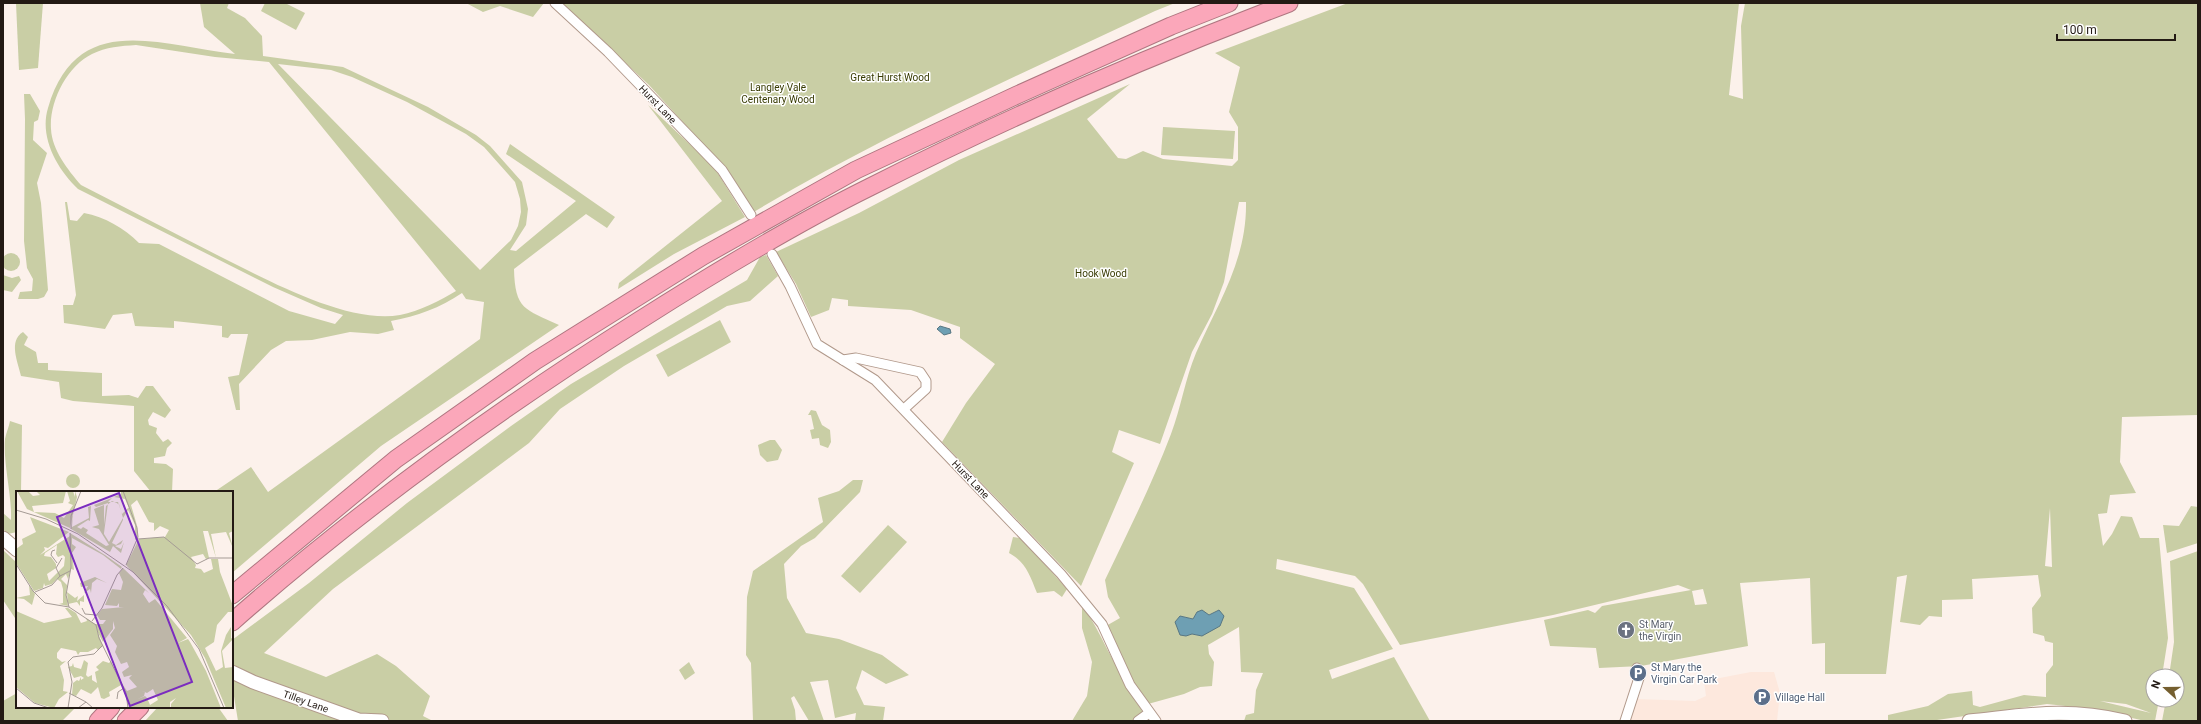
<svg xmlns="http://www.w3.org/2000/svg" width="2201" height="724" viewBox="0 0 2201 724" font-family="Roboto,sans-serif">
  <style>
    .built { fill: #fde8dd }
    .green { fill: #c9cea5; fill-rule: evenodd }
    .water { fill: #6e9fb3; stroke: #587783 }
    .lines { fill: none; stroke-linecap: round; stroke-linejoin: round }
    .street-casing { stroke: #b1998b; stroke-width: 11 }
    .secondary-casing { stroke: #b1998b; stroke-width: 15 }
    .highway-casing { stroke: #af7680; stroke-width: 19 }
    .street { stroke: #fff; stroke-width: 9 }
    .secondary { stroke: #fff; stroke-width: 13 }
    .highway { stroke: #fba7ba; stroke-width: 17 }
    .labels { text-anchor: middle; stroke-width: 3; stroke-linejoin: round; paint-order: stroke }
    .park-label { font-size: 10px; fill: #383b03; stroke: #fff }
    .street-label { font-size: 10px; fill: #231a14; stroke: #fff }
    .worship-label { font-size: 10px; fill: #5b616d; stroke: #fff; text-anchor: start }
    .service-label { font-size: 10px; fill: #4e5e75; stroke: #fff; text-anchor: start }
    .inset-road { fill: none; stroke: #a59b95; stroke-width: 1 }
    .view { fill: #7b2cbf; fill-opacity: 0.15; stroke: #7b2cbf; stroke-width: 2 }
    .inset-edge { fill: none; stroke: #231a14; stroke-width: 2 }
  </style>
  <rect width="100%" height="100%" fill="#fcf1eb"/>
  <!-- built -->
  <path class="built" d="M1751,672H1774L1780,693L1777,721H1627L1636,699L1695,701L1706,696L1704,681Z"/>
  <!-- green -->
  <g class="green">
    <path d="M16,3H43L38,68L19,70Z"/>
    <path d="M200,3H229L227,8L245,18L262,36L263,56L343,67L428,107L476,135L490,146L522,182L528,209L526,225L510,250L516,251L576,201L506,154L510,144L615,217L607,228L586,214L514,269C515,310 525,309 559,325L381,446L232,573V492H214L251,467L268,492L480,339L484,302L466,299L462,293C440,308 417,316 391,321L394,330L378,334L350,332L312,340L286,341L271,350L239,384L240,410H236L228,377L239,375L248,334H231L228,338L222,337V326L174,321V328L135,326L132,313L113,315L105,329L64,323L63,305H73L76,295L65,202H67L70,220L77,221L84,213C105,217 124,228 139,243L159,244L289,311L335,324L343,315L321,308L273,287L78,189C57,169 39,137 48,108C77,9 160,46 235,54L204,27ZM136,45L215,57L269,62L456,291C439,301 420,311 400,315C347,324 268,280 221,257C174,233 128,209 81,185C68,170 52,150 51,129C49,102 67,66 92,54C106,47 121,46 136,45ZM278,64L331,70L352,77L407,102L466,134L484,147L515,182L520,199L521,212L518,226L511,240L480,270Z"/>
    <path d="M265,3H285L305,13L296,30L261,11Z"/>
    <path d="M466,3H544L533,17L500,6L483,12Z"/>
    <path d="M561,3H1175L1155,11C1019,75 881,136 752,213L731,175L649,85Z"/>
    <path d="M1348,3H1739L1729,95L1743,99L1741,26L1745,3H2198V415L2122,417L2120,462L2136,493L2110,495L2107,513L2098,514L2103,546L2112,534L2121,516L2132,517L2140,538H2159L2168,638L2162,676H2153V700H2159L2155,721H2145L2093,709L2047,704L1930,721H1888V715L1928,706L1948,694L1972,691L1973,705L1980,707L2024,695L2046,697V674L2053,665V643L2045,641L2044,636L2033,633L2032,608L2041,596L2038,575L1972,579L1973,599L1942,600V617L1929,616L1920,625L1900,622L1907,575L1897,577L1886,674H1825V643L1812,644L1810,578L1740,583L1748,646L1641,666L1599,668L1596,648L1550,646L1544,620L1588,610L1595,613L1602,606L1691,590L1678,585L1553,615L1400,645L1363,584L1355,576L1277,559L1276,569L1354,588L1393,649L1329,670L1332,679L1394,657L1430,721H1244L1246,715L1254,713L1256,690L1263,673L1241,672L1239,627L1208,645L1209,654L1214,662L1212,686L1200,687L1184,694L1148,704L1132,681L1106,626L1120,618L1108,597L1105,580C1128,532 1152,484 1171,434C1181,408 1185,379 1196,353C1218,303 1247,260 1246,202H1239L1224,282L1212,314L1192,352L1160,444L1119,430L1112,452L1134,463L1081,586L942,442L966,403L995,364L960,338V327L911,310L848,306V300L832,298L829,310L811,317L796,284L776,252L859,213L959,160L1130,84L1087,119L1118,158L1126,159L1143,151L1163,159L1232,166L1238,160V127L1229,112L1240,67L1215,53ZM2050,508L2052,567L2045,566ZM1703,589L1707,604L1695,605L1692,591ZM1219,610L1202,636L1192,634L1180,616L1193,619L1197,612L1209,615ZM2100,701L2126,704L2151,713Z"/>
    <path d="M24,94H30L40,111L38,120L34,122L33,140L47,153L37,183L41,203L48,290L44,297L38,299H18L20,292L32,291L33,279L27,268L24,241L25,119Z"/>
    <path d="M648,105L714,167L745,217L674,254L618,289L619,283L722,201Z"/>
    <path d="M1163,127L1235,131L1233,159L1161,155Z"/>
    <circle cx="11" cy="262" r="9"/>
    <path d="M766,255L778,276L750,301L727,306L624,366L560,409L529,443L333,589L264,653L326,677L377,654L396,666L430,696L423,716L433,721H238L232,684L240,672L232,667V640L309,583L407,503L511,426L571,384L747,280L760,257Z"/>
    <path d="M3,275L12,278L19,276L21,280L12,292L3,290Z"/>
    <path d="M720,320L731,342L668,377L656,355Z"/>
    <path d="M23,332L28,337L24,345L36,352L38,363H48V370L102,373V396L129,395L138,398L146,386H153L171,410L165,418L153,412L148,420L149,425L157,428L156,433L163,442L168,439L172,443L167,448L165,456L154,458V463L166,464L173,469L172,492H151L134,471V406L73,401L61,398L59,382L21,376C18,362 8,341 23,332Z"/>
    <path d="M811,410L816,411L822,425L830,430L831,442L828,448L820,445L819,438L812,439L810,430L814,429L811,415H808Z"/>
    <path d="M10,421L22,425L21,492H17V532L8,534L3,529V513L11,520C12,494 3,464 5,439C6,433 9,427 10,421Z"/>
    <path d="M770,440H775L782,450L778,460L767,462L760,455L758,445Z"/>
    <circle cx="73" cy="481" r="7"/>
    <path d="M853,480H863L860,492L815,538L801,546L784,564L787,598L806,633L839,639L882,655L909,675L886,684L862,670L856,688L864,705L885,707L883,721H855L856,713L835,718L828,680L810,682L824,721H809L794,696L791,698L795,710L796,721H753L751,663L746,655L747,597L753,571L823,522L818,498L839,491Z"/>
    <path d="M2191,506L2198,507V543L2167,553L2163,525L2179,526Z"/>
    <path d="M888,525L907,542L860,593L841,576Z"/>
    <path d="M1013,537L1021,538L1067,589L1062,597L1054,591L1037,593C1030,576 1026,562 1009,553Z"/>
    <path d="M3,550L17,563V621L3,600Z"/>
    <path d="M2198,551V721H2162L2166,700H2177V676H2169L2174,642L2170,561Z"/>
    <path d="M1082,607C1096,623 1102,641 1112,658C1124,680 1137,699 1147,721H1072L1087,696L1092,662L1082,628Z"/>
    <path d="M689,662L695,673L685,680L679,670Z"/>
    <path d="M17,693V707H76L62,721H3V701Z"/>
    <path d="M158,707H218L228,721H145Z"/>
  </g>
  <!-- water -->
  <g class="water">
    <path d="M940,326L950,329L951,333L944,335L937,329Z"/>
    <path d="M1202,610L1209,615L1219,610L1224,616L1220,626L1202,636L1192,634L1186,636L1180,635L1175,622L1180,616L1193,619L1197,612Z"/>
  </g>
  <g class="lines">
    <defs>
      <g id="street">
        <path d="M555,3L608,52L722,170L751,215"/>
        <path d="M772,254L790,286L817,344L875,380L1061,574L1102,624L1130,685L1156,721"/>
        <path d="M843,360L856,358L920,372L926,381V389L904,409"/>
        <path d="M1138,721L1149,713"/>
        <path d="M1625,721L1639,678L1637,668"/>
      </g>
      <g id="secondary">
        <path d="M3,538L17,550"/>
        <path d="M232,672L253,682L359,720L382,721"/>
        <path d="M1969,721C2028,715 2065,707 2125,721"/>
      </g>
      <g id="highway">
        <path d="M232,595L396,459L535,361L703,256L856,170L1017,95L1171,26L1229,3"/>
        <path d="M232,622C359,510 496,411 640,320C714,273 791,226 870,187C1006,118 1147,57 1289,3"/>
        <path d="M98,721L111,707"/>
        <path d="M126,721L140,707"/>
      </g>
    </defs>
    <!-- street casing -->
    <use href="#street" class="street-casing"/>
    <!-- secondary casing -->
    <use href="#secondary" class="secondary-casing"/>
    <!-- highway casing -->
    <use href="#highway" class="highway-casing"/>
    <!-- street -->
    <use href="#street" class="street"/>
    <!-- secondary -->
    <use href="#secondary" class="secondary"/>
    <!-- highway -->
    <use href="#highway" class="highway"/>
  </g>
  <!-- icons -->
  <defs>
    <symbol id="church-disc" viewBox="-11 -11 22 22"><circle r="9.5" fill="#6b7280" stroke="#fff"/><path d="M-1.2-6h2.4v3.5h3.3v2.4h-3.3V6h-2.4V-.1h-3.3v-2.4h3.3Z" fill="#fff"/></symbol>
    <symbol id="parking-disc" viewBox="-11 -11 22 22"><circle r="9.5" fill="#5c6f8a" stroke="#fff"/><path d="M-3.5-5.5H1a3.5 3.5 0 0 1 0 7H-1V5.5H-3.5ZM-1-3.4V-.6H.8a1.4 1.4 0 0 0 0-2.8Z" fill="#fff"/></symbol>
  </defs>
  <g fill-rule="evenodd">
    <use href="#church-disc" x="1616" y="620" width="20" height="20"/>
    <use href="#parking-disc" x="1628" y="663" width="20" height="20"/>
    <use href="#parking-disc" x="1752" y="687" width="20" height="20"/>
  </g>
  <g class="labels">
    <!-- park labels -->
    <g class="park-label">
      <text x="890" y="81">Great Hurst Wood</text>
      <text x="778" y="91">Langley Vale<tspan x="778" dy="12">Centenary Wood</tspan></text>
      <text x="1101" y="277">Hook Wood</text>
    </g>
    <!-- street labels -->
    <g class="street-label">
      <text transform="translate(658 104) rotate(46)" y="4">Hurst Lane</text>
      <text transform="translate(971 479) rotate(46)" y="4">Hurst Lane</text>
      <text transform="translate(306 701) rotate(20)" y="4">Tilley Lane</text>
    </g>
    <!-- worship labels -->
    <g class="worship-label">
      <text x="1639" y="628">St Mary<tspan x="1639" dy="12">the Virgin</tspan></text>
    </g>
    <!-- service labels -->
    <g class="service-label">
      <text x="1651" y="671">St Mary the<tspan x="1651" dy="12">Virgin Car Park</tspan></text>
      <text x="1775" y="701">Village Hall</text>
    </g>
  </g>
  <!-- overview -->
  <g transform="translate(16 491)">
    <rect width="217" height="217" fill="#fcf1eb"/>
    <path d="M1,0H12L17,5L24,4L20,0H50L47,12L16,15L18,21L39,22L48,27L57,14L52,12L54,10L51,0H57L59,6V0L61,6L54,37L11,18ZM105,0H217V40L213,42L217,57L210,41L195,43L200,67L192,40H187L193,67L190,68L187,63L175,66L180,74L179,77L185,78L188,82L197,78L195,68H202L204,81L217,115V121H212L201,134L198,151L189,157L200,180L207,176L205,160L210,144L215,136V147L217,148L206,160L209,177L217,176V217H210L189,167L175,144L110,74L123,48L149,46L153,39L144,35L138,40V32L133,31L121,9L115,14L122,38L109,8L98,6L105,3ZM96,7L92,11H102L106,23L113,16L121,37L122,47L119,49V34L112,19L107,27V49L105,53L99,55L105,58L108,51L105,62L97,55L94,61L55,38L57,22L56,36L73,27L72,16L75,15L74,30L72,29L61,36L65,38L67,36L72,39L70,42L90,55L93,54L83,38L76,36L83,34L78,18L88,14V42L92,12L80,16L78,14ZM96,10L103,13L107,27L93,51L88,43V34L90,15ZM107,29V49L100,54L96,52ZM14,26L53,41L32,57L28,56L29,59L24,64L54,45V42L89,64L106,76L105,78L87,64L56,47V53L60,56L56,62L58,79L55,78L52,88L50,83L45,88L51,94L52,88L50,104L52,115L43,113L47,112V98L45,91L41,88L36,93L29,95L28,92L27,97L18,100L0,72V58L7,53L6,48L20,41ZM41,54L40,63L42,66L47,64L49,66L48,75L33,90L31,83L40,77V73L35,66L28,65L29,62ZM107,77L133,102L129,99L127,103L133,112L139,108L171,147L162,152L172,148L174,151L190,180L205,217H155V213L160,207L154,211V217H113L112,211L119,209L112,211L103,188L111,200L121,196L113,187L116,184L108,186L106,181L113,176L111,171L105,173L99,161L101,155L94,144L99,137L97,130V138L93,143L89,139L93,143L87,151L81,140L87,155L82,159L80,157L72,161H64L62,164L60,160L45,157L41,162V167L46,171L50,170L44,175L48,189L47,200L52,201L43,208L38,217L19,212L0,196V120L28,132L56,126L49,117H52L60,122L65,132L71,130L70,127L79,133H87L90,129H84L81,124L86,118L108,116H103V112L101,115L89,114L96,98L105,99L107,91L103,82ZM137,198L142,209L134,214L132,209H129L128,208H132L129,205L122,208L128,205L129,201L126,200L131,202ZM79,86L91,92L81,88L76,92L75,102L74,98L68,102L72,95L65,96L64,92ZM13,94L19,103L16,114L8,108L0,107L14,104ZM51,101L59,107L62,105L61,110L68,104V111L64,110V115L61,111L52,113ZM68,169L72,172L70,184L72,186L76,184V189L81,192L79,181L83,179L80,176L87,170L93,172L95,170L105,194L93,201L94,205L88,208L85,207L82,196L75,203L65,198L60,205L56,204L57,192L61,189L63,190L65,186V189L68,187L65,185L58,187L52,176L56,175L57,172L58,176L65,178Z" fill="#c9cea5" fill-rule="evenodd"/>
    <path class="inset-road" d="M107,0L121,37L122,46L110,74M0,19L30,28L62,43L117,81L151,115L183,158L208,217M55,38V25L65,0M122,48L148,46L181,73L193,67H217M39,59L36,60L35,64L41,72M0,73L17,100L29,112L53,116L80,134L83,147L110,202L112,217M44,85L40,77L46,67M19,101L36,94L44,85L54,80M53,116L50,104L55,76L54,42M66,117L69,123L80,124M76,130L86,117L101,84L107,77M52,171L56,191L52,217M52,171L57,166L78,163L87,154M0,197L18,212L33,217M53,202L70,211M101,208L102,201L108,197M62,217L70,211L77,217"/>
    <path class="view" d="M103,2L176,191L114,215L41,26Z"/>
    <rect width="217" height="217" class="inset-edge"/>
  </g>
  <!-- border -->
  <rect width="2201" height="724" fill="none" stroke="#231a14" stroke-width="8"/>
  <!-- north arrow -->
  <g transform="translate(2165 688) rotate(291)"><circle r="19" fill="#ffffff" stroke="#a7a3a1"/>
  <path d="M0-3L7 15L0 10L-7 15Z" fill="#755f2f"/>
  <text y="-6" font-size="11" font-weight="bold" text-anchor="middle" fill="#231a14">N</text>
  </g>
  <!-- scale -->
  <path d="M2057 34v6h118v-6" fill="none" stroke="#231a14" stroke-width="2"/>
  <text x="2063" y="34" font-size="12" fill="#231a14" stroke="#ffffff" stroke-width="3" paint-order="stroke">100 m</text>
</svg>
